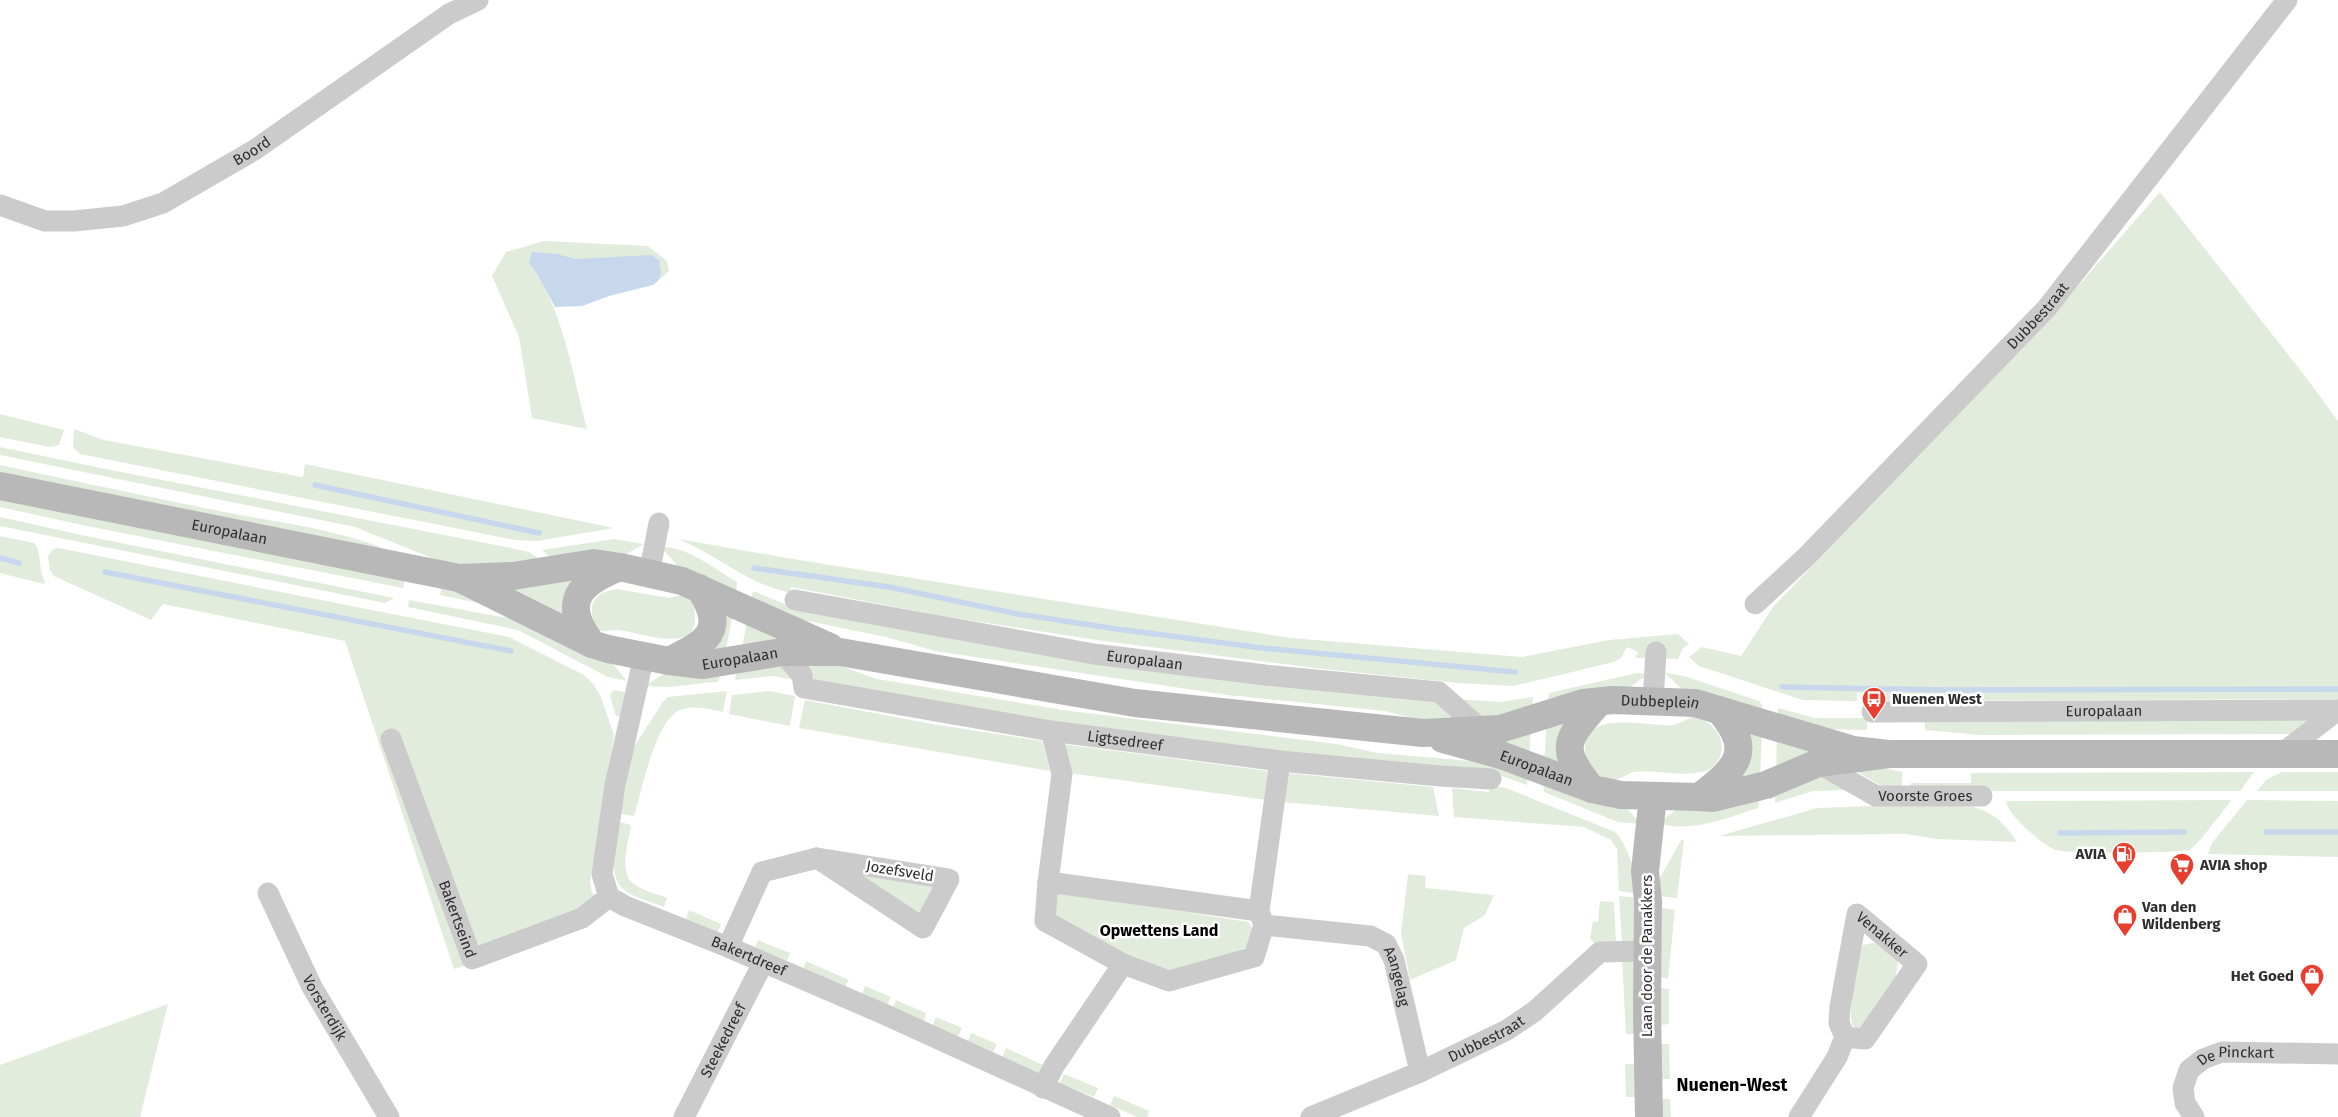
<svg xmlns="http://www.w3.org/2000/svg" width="2338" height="1117" viewBox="0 0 2338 1117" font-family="'Fira Sans',sans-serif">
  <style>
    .green { fill: #e2ecdc }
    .water { fill: #c7d8ec }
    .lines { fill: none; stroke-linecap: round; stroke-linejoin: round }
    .stream { stroke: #c7d8ec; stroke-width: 5.5 }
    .street { stroke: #cbcbcb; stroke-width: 21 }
    .secondary { stroke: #b8b8b8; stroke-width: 28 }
    .labels { text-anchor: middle; stroke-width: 5; stroke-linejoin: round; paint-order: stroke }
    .street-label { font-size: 15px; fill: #2e2e2e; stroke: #fff }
    .poi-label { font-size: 15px; font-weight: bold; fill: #2e2e2e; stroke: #fff; text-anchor: start }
    .neighbourhood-label { font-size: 16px; font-weight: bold; fill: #000; stroke: #fff }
    .quarter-label { font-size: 18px; font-weight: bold; fill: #000; stroke: #fff }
  </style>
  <rect width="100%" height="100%" fill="#fff"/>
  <!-- green -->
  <g class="green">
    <path d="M2160,192L2305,376L2338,421V699L1881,701V693H1857V701L1803,700L1699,666L1689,657L1702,647L1741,656L1773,607L2078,286Z"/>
    <path d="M544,241L648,246L667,261L669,271L659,280L661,273L586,259H576L558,254L529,263C563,307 573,376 587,429L532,418L519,337L492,276L506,252Z"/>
    <path d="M0,414L64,430L59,445L49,447L0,437Z"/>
    <path d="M74,429L104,440L303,477L305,464L614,528L538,541L515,540L80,454L73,447Z"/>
    <path d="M0,447L101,468L506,547L529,552L543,562L454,567L355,527L0,455Z"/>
    <path d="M0,465C75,481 149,497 224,512C276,522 331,528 380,547L379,553L0,476Z"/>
    <path d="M0,497L405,577L403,588L87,526L0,507Z"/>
    <path d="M0,517L86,536L394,598L385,603L0,526Z"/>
    <path d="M0,536L34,543C42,551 38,569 45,581L44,584L0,573Z"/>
    <path d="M614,539L644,544L619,558L552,559L542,550Z"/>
    <path d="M678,539L793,559L1291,638L1522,657L1609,640L1678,634L1689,644L1683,648L1678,659L1635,658L1638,652L1627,647L1621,658L1614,662L1513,686L1458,683L1323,669L1103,641L948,617L791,587V593C749,585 717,555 678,539Z"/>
    <path d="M661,547C687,546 715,569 737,582L736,598L680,569Z"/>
    <path d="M58,548L509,637L584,675L593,684L600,695L614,735L590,882L592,893L614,908L502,954L454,969L345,641L163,604L151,620L54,576L50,570L48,556L53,549Z"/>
    <path d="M579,569L568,619L489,582Z"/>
    <path d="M442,584L478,603L440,595Z"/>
    <path d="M617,589L669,598L681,595C692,600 694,603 695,615C698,657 637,631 617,630C609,630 605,632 597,630C588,608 589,593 617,589Z"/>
    <path d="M753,591L785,604L946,634L1435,697L1457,722L1430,723L1385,711L1227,695L935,651L886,637L773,614L750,605Z"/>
    <path d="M409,600L534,623L609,659L627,681L608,677L518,630L408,607Z"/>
    <path d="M734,609L724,658L705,647L719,614Z"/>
    <path d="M748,616L799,640L741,654Z"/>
    <path d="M776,657L796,680L772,676L735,680L738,666Z"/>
    <path d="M801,660L836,664L877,679L1063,710L1337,744L1377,753L1506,764L1528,770L1527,785L1496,774L1347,761L1010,718L815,680Z"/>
    <path d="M721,669L719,681L716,682L668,687L644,686L669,671Z"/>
    <path d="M1637,673L1648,674L1625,691L1547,707L1549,693Z"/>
    <path d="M1665,673L1684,676L1759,701L1762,705V718L1687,694Z"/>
    <path d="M615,690L625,692L620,717L616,716L610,696L612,691Z"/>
    <path d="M727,691L723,712C709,709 692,704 678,711C655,723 642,790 634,816L621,814L632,750L663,702L668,697Z"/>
    <path d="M769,691L795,696L790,726L729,714L732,695Z"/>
    <path d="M1533,697L1532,714L1481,725L1455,699L1501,702Z"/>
    <path d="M805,700L932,724L1042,741L1050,771L799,728Z"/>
    <path d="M1778,708L1815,718H1867V730L1805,729L1778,723Z"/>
    <path d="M1573,710L1564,765H1544L1547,719Z"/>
    <path d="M2313,716L2294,734L1980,735L1925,730V717Z"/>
    <path d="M1691,717C1719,719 1735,753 1708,770C1705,772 1698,772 1694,773C1674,776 1653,769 1633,772C1627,774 1621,779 1615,780C1607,781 1597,775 1592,769C1587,764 1585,756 1585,748C1585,708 1650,728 1673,725C1679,724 1685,720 1691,717Z"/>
    <path d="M1740,725L1762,729L1760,781L1734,777Z"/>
    <path d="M1531,726L1529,760L1482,736Z"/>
    <path d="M1777,733L1830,749L1776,774Z"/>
    <path d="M1062,744L1269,771L1266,800L1069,773Z"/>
    <path d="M1863,764L1902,772V791L1883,787L1851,768Z"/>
    <path d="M1816,770L1849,790L1813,791L1775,803V786Z"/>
    <path d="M2254,772L2240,791H1911V783H1971V773Z"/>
    <path d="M2282,772H2338V791H2257L2266,780Z"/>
    <path d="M1286,773L1433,787L1439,816L1282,802Z"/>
    <path d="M1543,776L1621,803L1642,824L1618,822L1544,792Z"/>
    <path d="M1491,785L1506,788L1615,832C1628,844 1636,877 1640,894L1619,891L1617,849L1611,840L1584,827L1454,817L1452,788L1489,792Z"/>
    <path d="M1760,793L1758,808C1729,817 1689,834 1659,823L1681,806Z"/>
    <path d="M2247,800L2338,801V857L2208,854L2212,843Z"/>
    <path d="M2006,801L2230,800L2231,801L2201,839L2190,850C2177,853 2069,854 2056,850C2043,846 2007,814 2006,801Z"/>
    <path d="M1928,804C1969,804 1993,804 2017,842L1937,839L1906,834L1719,836L1817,808Z"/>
    <path d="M620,822L631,825C629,842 618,873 634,884C643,891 657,894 667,898L664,907C652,902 630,897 621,887C607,870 617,841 620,822Z"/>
    <path d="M1681,840H1684L1677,898L1657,896L1659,880Z"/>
    <path d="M840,867L934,887L919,913L913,915Z"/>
    <path d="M1408,874L1426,876L1425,888L1494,895L1485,915L1464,928L1456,960L1410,980L1401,933Z"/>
    <path d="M1063,892L1248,922L1252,927L1248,947L1170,976L1055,920L1054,899L1058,893Z"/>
    <path d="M1619,896L1638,898V943L1622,942Z"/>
    <path d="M1600,901L1614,902L1616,943L1595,944L1590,939L1593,921L1598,922Z"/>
    <path d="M1662,908L1675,910L1668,979L1661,977Z"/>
    <path d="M689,910L721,924L718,932L686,919Z"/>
    <path d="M758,940L790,953L787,961L755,948Z"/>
    <path d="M1873,943L1884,945L1898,957C1899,985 1880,1006 1864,1027L1856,1028L1852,1025C1849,999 1848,968 1863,945Z"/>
    <path d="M1622,958L1636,959L1637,1034H1626Z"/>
    <path d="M806,961L849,980L845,987L803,970Z"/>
    <path d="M865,986L891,997L887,1006L862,994Z"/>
    <path d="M1661,988L1669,989V1024L1661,1025Z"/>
    <path d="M896,1000L926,1013L924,1021L892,1009Z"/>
    <path d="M168,1004L140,1117H0V1065Z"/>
    <path d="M936,1017L962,1028L958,1037L933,1025Z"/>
    <path d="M971,1033L997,1044L993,1052L968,1041Z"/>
    <path d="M1660,1044H1669L1670,1079H1661Z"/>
    <path d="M1006,1048L1045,1066L1041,1076L1002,1058Z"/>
    <path d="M1625,1064H1640V1097H1626Z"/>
    <path d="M1064,1074L1098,1088L1094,1097L1060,1083Z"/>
    <path d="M1114,1096L1149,1111L1147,1117H1137L1110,1105Z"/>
    <path d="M1662,1099H1670L1671,1117H1663Z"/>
  </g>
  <!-- water -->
  <path class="water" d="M532,252L558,254L576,259L651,255L659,260L661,273L659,280L653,285L609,296L582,306L555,307L537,274L529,263Z"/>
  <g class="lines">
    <!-- stream -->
    <g class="stream">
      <path d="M315,485L539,533"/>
      <path d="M0,558L19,563"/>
      <path d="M754,568L889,587L1018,614L1110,628L1262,648L1515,672"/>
      <path d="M105,572L511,651"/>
      <path d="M1782,687L1948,690L2338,689"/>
      <path d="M2266,832H2338"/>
      <path d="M2060,833L2184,832"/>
    </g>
    <!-- street -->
    <g class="street">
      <path id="s1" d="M0,205L45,221H74L123,216L163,203L256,149L449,14L478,0"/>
      <path d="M649,574L659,523"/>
      <path id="s2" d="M795,600L1094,654L1265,675L1439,692L1482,730"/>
      <path id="s3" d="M1755,604L1806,557L2047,308L2287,0"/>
      <path id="s4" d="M782,652L802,675L804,688L1051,731L1280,761L1440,776L1491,779"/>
      <path id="s5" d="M644,656L615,785L602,874L609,897L625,906L728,947L886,1015L1110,1117"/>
      <path d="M1653,701L1656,652"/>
      <path id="s6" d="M1872,712L2338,710"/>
      <path d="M1051,731L1062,774L1048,882L1045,921L1123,964L1169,981L1254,957L1264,925L1259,911L1280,761"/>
      <path id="s7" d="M391,739L472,959L582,918L609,897"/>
      <path d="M2281,754L2338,710"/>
      <path id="s8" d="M1818,763L1876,796H1982"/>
      <path d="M817,858L949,879L923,928Z"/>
      <path d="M1048,882L1259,911"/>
      <path id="s9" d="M268,893L312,987L389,1117"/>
      <path id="s10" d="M1264,925L1370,936L1386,944L1394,960L1420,1072"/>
      <path d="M728,947L762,872L817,858"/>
      <path d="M1043,1088L1054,1066L1123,964"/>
      <path id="s11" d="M684,1117L763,963"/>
      <path id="s12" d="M1311,1117L1420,1072L1507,1030L1535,1011L1600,952L1647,951"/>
      <path id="s13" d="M1799,1117L1837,1057L1845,1037L1839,1023L1840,1007L1857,914L1917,964L1865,1039L1845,1037"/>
      <path id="s14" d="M2194,1117L2185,1103L2183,1088L2189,1070L2203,1059L2222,1052L2338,1054"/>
    </g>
    <!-- secondary -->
    <g class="secondary">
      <path id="s15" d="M0,486L459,578L513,576L594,563L620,567L682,581L830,647"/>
      <path id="s16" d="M459,578L592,644L608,649L669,661L703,665L782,652H840L1135,703L1423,733L1500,729L1583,703L1613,700L1695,703L1853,750L1889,754"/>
      <path d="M592,644C561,603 577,584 620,567"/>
      <path d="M669,661C707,642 728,631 699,588"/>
      <path id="s17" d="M1443,739L1501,755L1592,789L1621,795L1699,797L1713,798L1766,785L1818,763L1889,754H2338"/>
      <path d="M1592,789C1557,747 1566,740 1599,702"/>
      <path d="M1699,797C1737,768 1755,751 1719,710"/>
      <path d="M1649,1117L1647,1009L1648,901L1645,871L1653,796"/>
    </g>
  </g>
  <!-- icons -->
  <defs>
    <symbol id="bus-pin" viewBox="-11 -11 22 30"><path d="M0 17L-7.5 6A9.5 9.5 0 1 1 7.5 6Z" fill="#e73e2e" stroke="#fff"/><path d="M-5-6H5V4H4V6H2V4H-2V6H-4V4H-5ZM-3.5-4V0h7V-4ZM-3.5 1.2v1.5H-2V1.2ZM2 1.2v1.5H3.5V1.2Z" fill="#fff"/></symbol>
    <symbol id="fuel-pin" viewBox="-11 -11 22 30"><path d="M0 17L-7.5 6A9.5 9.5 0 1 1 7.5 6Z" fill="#e73e2e" stroke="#fff"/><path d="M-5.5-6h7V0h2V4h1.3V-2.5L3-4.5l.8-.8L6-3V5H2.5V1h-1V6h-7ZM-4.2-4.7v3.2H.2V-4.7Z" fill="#fff"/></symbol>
    <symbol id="supermarket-pin" viewBox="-11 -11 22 30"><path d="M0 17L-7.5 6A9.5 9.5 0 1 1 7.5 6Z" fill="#e73e2e" stroke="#fff"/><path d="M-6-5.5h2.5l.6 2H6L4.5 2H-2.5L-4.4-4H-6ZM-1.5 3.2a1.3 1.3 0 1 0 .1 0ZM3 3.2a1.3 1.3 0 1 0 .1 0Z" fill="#fff"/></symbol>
    <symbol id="shop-pin" viewBox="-11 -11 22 30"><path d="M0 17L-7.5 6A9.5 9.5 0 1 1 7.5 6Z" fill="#e73e2e" stroke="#fff"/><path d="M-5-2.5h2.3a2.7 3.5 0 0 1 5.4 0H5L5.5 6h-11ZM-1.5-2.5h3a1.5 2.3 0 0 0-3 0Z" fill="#fff"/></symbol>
  </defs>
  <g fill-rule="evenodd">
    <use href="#bus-pin" x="1860" y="685" width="28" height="38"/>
    <use href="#fuel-pin" x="2110" y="840" width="28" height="38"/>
    <use href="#supermarket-pin" x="2168" y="851" width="28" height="38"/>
    <use href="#shop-pin" x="2111" y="902" width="28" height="38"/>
    <use href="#shop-pin" x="2298" y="962" width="28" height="38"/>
  </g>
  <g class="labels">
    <!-- street labels -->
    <g class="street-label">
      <text dy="5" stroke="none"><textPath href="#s1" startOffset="271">Boord</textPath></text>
      <text dy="5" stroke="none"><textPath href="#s3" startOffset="404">Dubbestraat</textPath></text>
      <text dy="5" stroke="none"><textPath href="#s15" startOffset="234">Europalaan</textPath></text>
      <text dy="5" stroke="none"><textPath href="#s16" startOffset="299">Europalaan</textPath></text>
      <text dy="5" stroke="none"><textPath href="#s2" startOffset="355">Europalaan</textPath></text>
      <text dy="5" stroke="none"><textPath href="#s16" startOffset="1230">Dubbeplein</textPath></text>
      <text dy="5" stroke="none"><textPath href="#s6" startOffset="232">Europalaan</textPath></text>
      <text dy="5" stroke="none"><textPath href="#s4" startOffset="369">Ligtsedreef</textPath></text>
      <text dy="5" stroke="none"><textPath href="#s17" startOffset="98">Europalaan</textPath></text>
      <text dy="5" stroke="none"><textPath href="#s8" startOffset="116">Voorste Groes</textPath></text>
      <text transform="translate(900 871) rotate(9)" y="5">Jozefsveld</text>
      <text dy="5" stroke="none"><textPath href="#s7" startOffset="192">Bakertseind</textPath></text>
      <text dy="5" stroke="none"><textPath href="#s13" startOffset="251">Venakker</textPath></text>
      <text dy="5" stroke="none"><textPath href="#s5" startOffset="398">Bakertdreef</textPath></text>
      <text transform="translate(1647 956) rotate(-90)" y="5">Laan door de Panakkers</text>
      <text dy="5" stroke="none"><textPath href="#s10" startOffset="159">Aangelag</textPath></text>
      <text dy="5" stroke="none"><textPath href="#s9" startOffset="128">Vorsterdijk</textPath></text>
      <text dy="5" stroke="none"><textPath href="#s12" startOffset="192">Dubbestraat</textPath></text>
      <text dy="5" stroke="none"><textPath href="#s11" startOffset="86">Steekedreef</textPath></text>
      <text dy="5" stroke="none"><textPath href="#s14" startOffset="102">De Pinckart</textPath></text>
    </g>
    <!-- poi labels -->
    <g class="poi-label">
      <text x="1892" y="704">Nuenen West</text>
      <text x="2106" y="859" text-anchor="end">AVIA</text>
      <text x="2200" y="870">AVIA shop</text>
      <text x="2142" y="912">Van den<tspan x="2142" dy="17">Wildenberg</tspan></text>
      <text x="2294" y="981" text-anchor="end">Het Goed</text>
    </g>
    <!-- neighbourhood labels -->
    <g class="neighbourhood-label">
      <text x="1159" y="936">Opwettens Land</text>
    </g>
    <!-- quarter labels -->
    <g class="quarter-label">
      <text x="1732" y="1091">Nuenen-West</text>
    </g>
  </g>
</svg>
